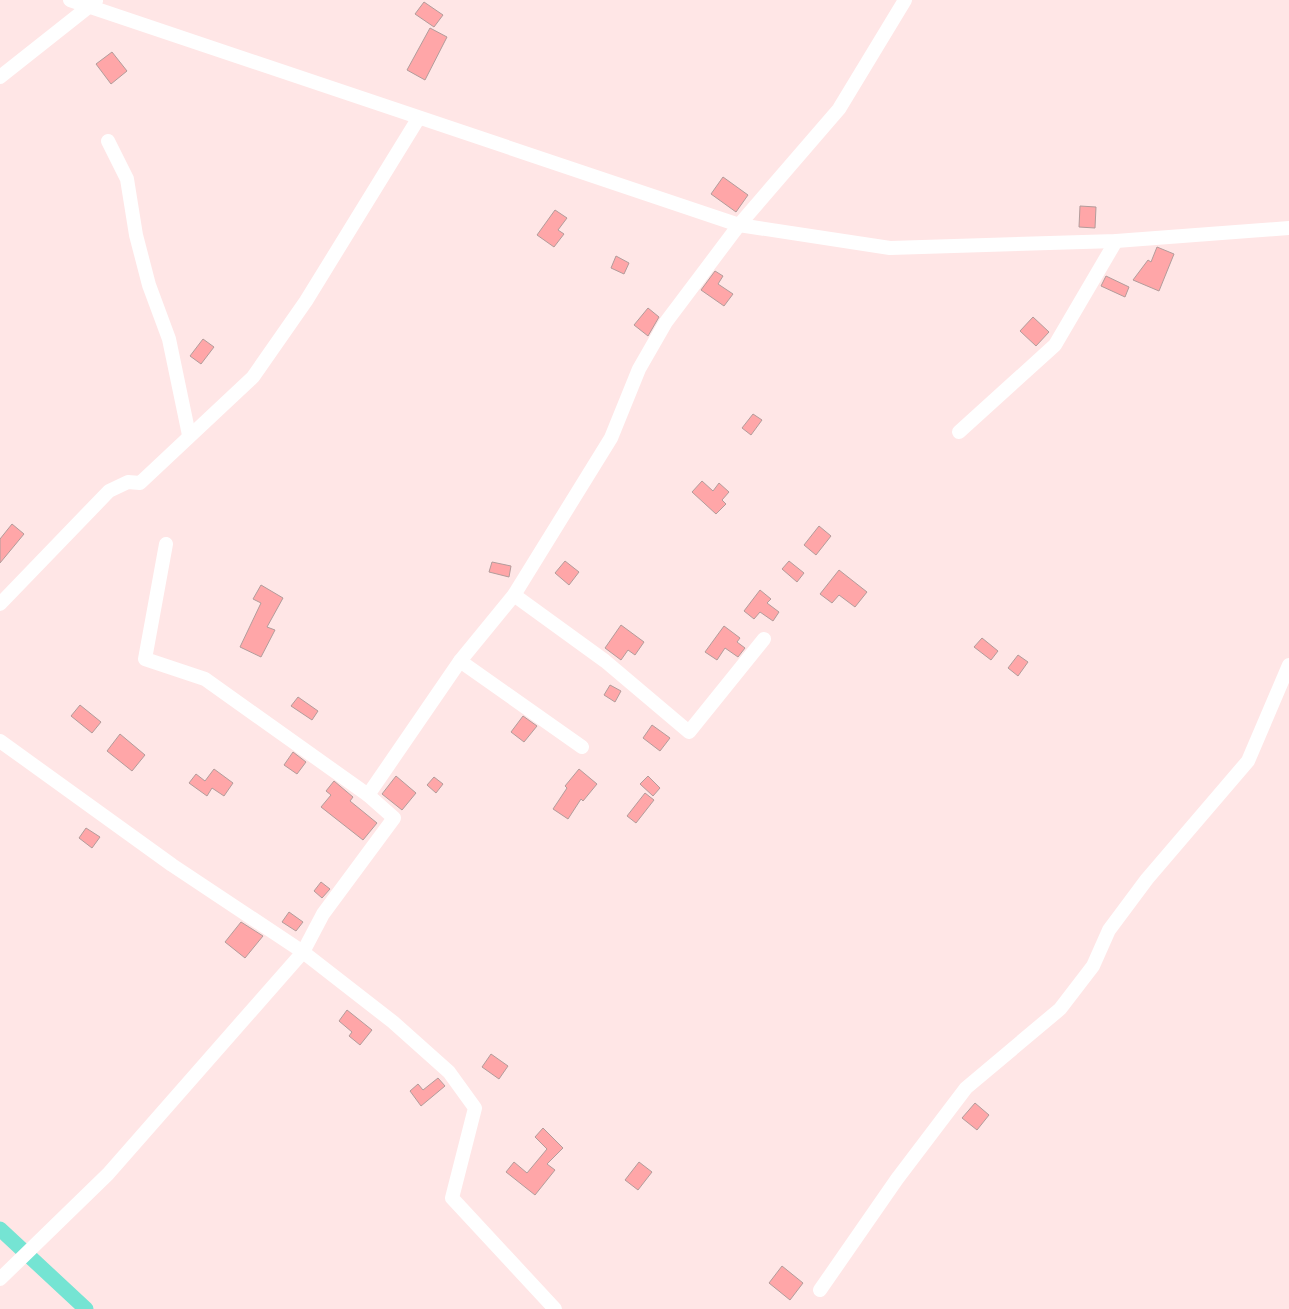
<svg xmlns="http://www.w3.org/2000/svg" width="1289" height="1309" viewBox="0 0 1289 1309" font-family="'Libre Baskerville',serif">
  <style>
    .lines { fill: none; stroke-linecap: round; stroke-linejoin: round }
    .canal { stroke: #75e4d3; stroke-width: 15 }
    .building { fill: #ffa6a8; stroke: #b39c9b }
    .street { stroke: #fff; stroke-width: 14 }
  </style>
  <rect width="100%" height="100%" fill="#ffe6e6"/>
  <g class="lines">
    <!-- canal -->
    <path class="canal" d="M0,1229L86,1309"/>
  </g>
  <!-- building -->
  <g class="building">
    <path d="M424,2L443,15L434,27L415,14Z"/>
    <path d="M430,28L447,37L425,80L407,70Z"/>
    <path d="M112,52L127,71L111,84L96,64Z"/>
    <path d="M723,177L748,195L736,212L711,194Z"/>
    <path d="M1080,206L1096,207L1095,228L1079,227Z"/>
    <path d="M555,210L567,218L558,230L564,234L554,247L537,235Z"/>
    <path d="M1157,247L1174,254L1159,291L1133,280L1148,260L1151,262Z"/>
    <path d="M616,256L629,263L624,274L611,268Z"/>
    <path d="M715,271L723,276L718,284L733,294L724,306L701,290Z"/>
    <path d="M1106,276L1129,287L1125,297L1101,286Z"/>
    <path d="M648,308L659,317L648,336L634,325Z"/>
    <path d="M1033,317L1049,332L1036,346L1020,331Z"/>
    <path d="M203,339L214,347L201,364L190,356Z"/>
    <path d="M753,414L762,420L751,435L742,428Z"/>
    <path d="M702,481L713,491L719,483L729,492L722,500L726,504L716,514L692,492Z"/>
    <path d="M12,524L24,534L0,563V539Z"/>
    <path d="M819,526L831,536L816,555L804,545Z"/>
    <path d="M565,561L579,572L569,585L555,573Z"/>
    <path d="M789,561L804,573L797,582L782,569Z"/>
    <path d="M492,562L511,566L509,577L489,572Z"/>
    <path d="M839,570L867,592L855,607L839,595L832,603L820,594Z"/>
    <path d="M261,585L283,598L267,627L275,630L261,657L240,647L261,603L253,599Z"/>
    <path d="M760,590L771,599L767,603L779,612L773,621L760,612L754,619L744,611Z"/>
    <path d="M621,625L644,642L635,655L628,650L621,660L605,648Z"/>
    <path d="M724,626L740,638L737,642L745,648L738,657L725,648L717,660L705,652Z"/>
    <path d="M982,638L998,651L991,660L974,647Z"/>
    <path d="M1018,655L1028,662L1018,676L1008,668Z"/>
    <path d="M610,685L621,691L615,702L604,695Z"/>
    <path d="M298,697L318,711L312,720L291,706Z"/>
    <path d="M80,705L101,722L92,733L71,716Z"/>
    <path d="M523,716L537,726L524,742L511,732Z"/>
    <path d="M652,725L670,738L660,751L643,738Z"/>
    <path d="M120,734L145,755L132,771L107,751Z"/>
    <path d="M293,752L306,762L297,774L284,765Z"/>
    <path d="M214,769L233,783L224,796L212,788L207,796L189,783L196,774L205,781Z"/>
    <path d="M579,769L597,784L583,801L581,799L568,819L553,809L567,788L565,786Z"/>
    <path d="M396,776L416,793L402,810L382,794Z"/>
    <path d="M648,776L660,788L653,796L640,784Z"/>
    <path d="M434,777L443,784L436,793L427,785Z"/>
    <path d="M334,781L353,797L350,801L377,823L363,840L321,807L331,795L326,791Z"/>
    <path d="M645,793L654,800L636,823L627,816Z"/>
    <path d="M86,828L100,837L92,848L79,838Z"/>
    <path d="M321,882L330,889L322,898L314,891Z"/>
    <path d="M289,912L303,922L296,931L282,922Z"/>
    <path d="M241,922L263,936L245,958L225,942Z"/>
    <path d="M347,1010L372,1030L360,1045L349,1036L352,1032L339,1021Z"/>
    <path d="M491,1054L508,1066L499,1079L482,1067Z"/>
    <path d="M438,1078L445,1086L421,1106L410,1091L418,1084L423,1090Z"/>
    <path d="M975,1103L989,1115L977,1130L962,1118Z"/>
    <path d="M543,1128L563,1148L547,1164L555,1170L535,1195L506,1172L514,1162L527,1173L547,1149L535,1137Z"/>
    <path d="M639,1162L652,1172L638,1190L625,1180Z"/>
    <path d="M782,1266L803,1283L790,1300L769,1283Z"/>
  </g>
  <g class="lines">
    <!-- street -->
    <g class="street">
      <path d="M70,0L739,225L890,248L1116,241L1289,228"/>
      <path d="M0,77L96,1"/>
      <path d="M108,141L127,179L136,235L149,285L169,339L189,435"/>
      <path d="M959,432L1055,345L1116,241"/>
      <path d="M166,544L145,659L205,679L368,795"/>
      <path d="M514,595L605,661L689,732L764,639"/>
      <path d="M0,604L109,491L128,482L140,483L253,377L306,301L418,119"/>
      <path d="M460,661L582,747"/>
      <path d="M0,741L172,865L303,952L393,1022L449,1072L475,1108L452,1198L555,1309"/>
      <path d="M0,1279L108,1174L303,952L323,914L394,818L368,795L460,661L514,595L611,438L639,369L666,322L739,225L839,109L905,0"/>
      <path d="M820,1290L897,1179L966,1088L1060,1009L1093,966L1109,930L1147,879L1248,761L1289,665"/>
    </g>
  </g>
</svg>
